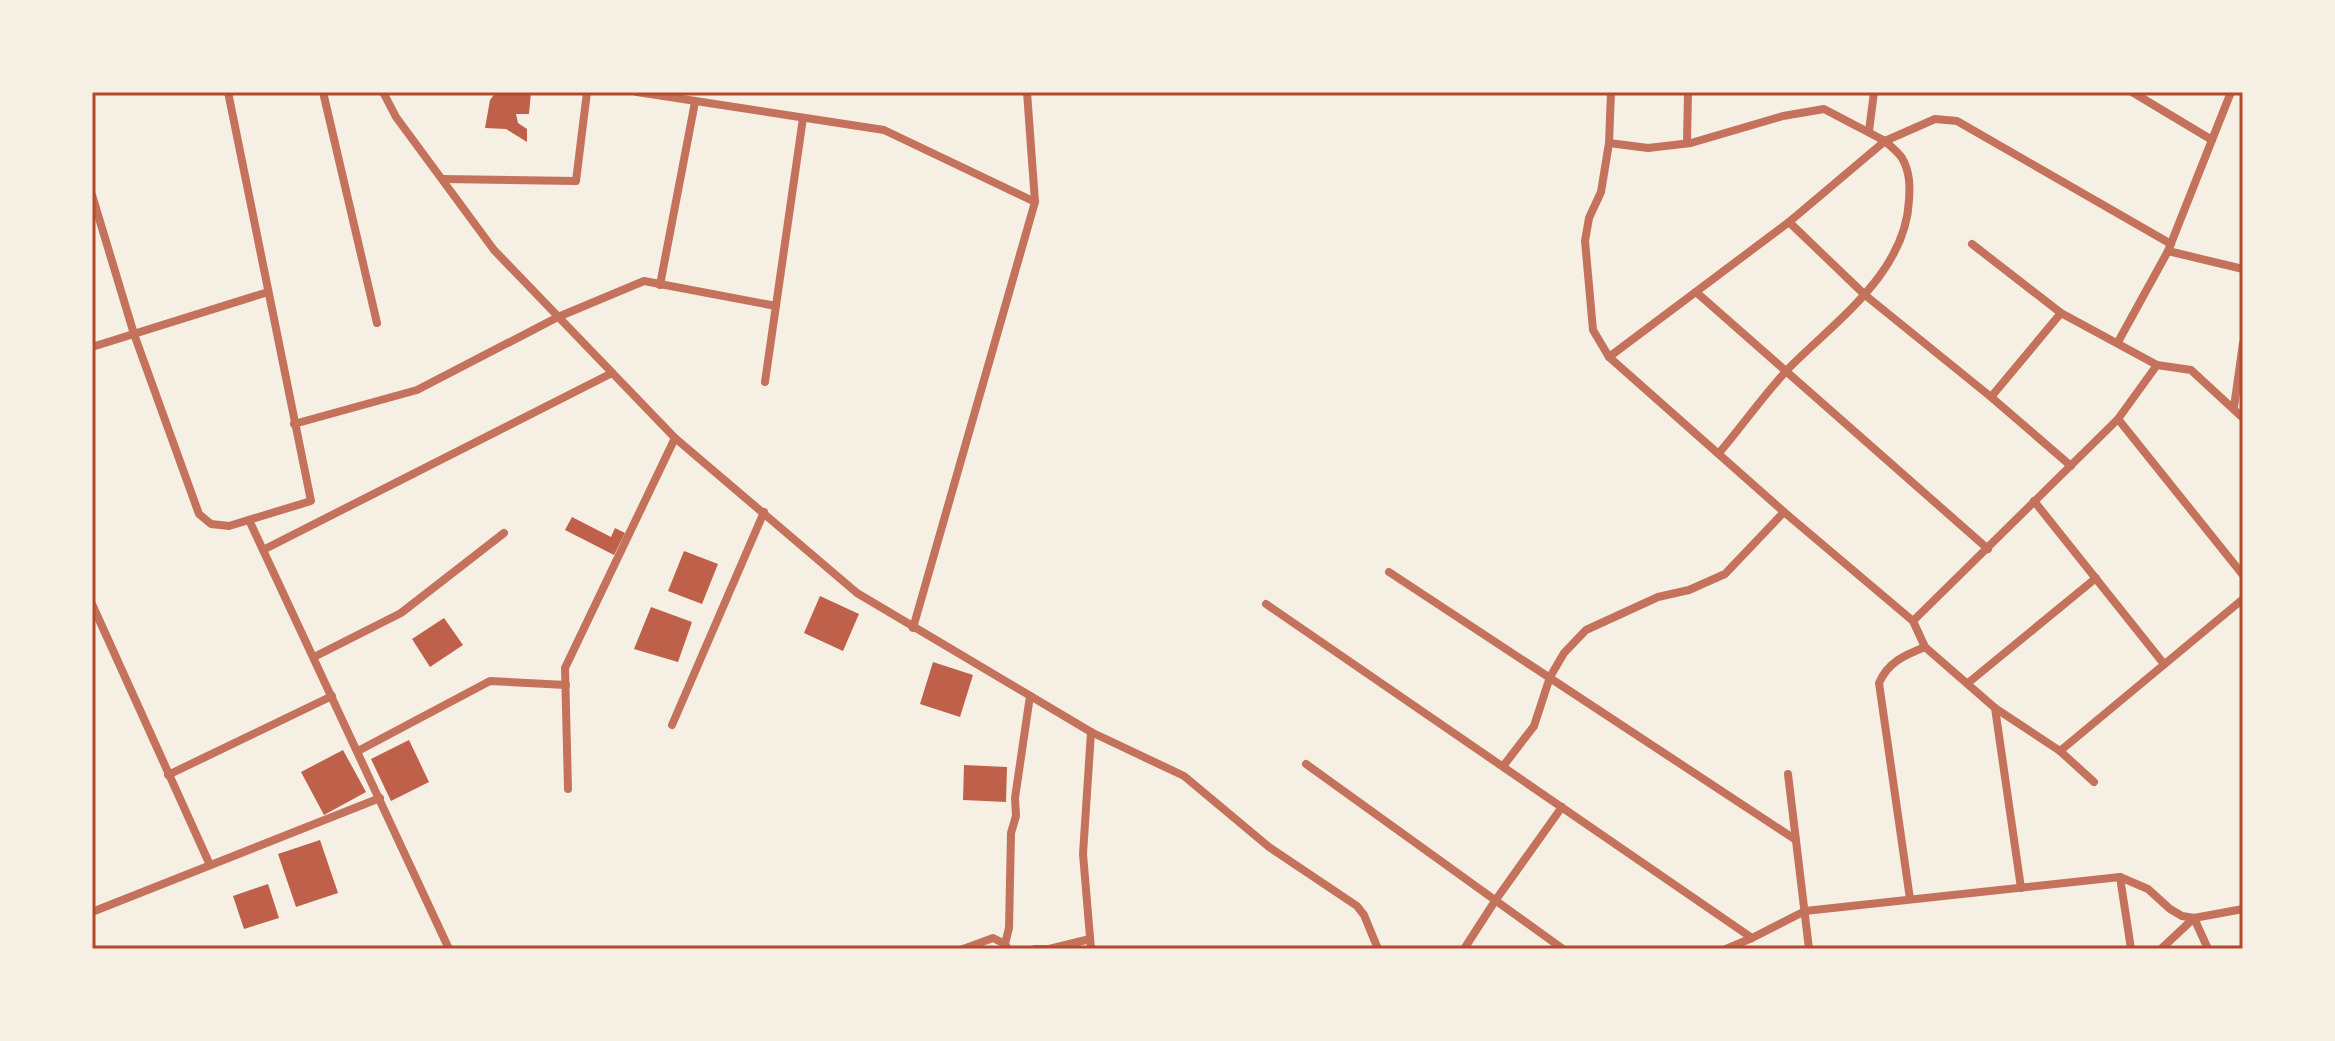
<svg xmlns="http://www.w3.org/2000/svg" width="2335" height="1041" viewBox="0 0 2335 1041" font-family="Raleway,sans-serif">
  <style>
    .building { fill: #bf614a }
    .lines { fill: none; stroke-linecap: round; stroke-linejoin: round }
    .minor { stroke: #c5725c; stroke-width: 8 }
    .neatline { fill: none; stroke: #b5482f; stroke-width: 3 }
  </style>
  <rect width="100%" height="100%" fill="#f6efe4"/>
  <!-- building -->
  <g class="building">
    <path d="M496,92H531L529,114H516L518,123L527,129V142L506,129L485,128L490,100Z"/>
    <path d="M572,517L611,537L615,528L625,533L614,555L565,530Z"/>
    <path d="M684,551L718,564L702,604L668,591Z"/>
    <path d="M820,596L859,614L843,651L804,633Z"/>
    <path d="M651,607L692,622L678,662L634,649Z"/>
    <path d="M444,618L463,645L430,667L412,639Z"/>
    <path d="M933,662L973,675L960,717L920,704Z"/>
    <path d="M409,740L429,782L391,801L371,759Z"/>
    <path d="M343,750L366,792L324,815L301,772Z"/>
    <path d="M964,765L1007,767L1006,802L963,800Z"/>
    <path d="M320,840L338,893L296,907L278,854Z"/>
    <path d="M268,884L279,918L244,929L233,896Z"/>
  </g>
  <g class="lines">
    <!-- minor -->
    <g class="minor">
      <path d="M323,92L377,323"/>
      <path d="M383,92L396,117L494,250L675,438L857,593L1091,732L1184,776L1269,847L1357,906L1364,915L1378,949"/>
      <path d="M637,92L884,130L1035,202"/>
      <path d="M2132,92L2212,140"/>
      <path d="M1869,131L1874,92"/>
      <path d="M1687,142L1688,92"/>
      <path d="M1609,143L1611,92"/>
      <path d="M443,179L576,181L587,92"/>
      <path d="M92,195L134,334L199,514L211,524L229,526L311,501L228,92"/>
      <path d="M1789,222L1865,295L1991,397L2071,466"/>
      <path d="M1972,244L2061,313L2157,365L2191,370L2243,418"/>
      <path d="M2168,251L2243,269"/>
      <path d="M660,285L695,102"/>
      <path d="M1696,292L1988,549"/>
      <path d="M2118,342L2168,251L2231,92"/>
      <path d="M92,347L268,292"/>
      <path d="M1609,357L1789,222L1885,141C1890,146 1898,152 1902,158C1910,172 1910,186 1909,200C1906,272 1836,321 1790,367C1765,393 1743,425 1719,453"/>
      <path d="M765,382L803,118"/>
      <path d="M1991,397L2061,313"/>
      <path d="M2234,407L2243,343"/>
      <path d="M2118,419L2243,575"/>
      <path d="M294,424L417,390L558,317L644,281L776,306"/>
      <path d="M2034,501L2164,664"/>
      <path d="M249,520L449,949"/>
      <path d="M263,550L612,373"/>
      <path d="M1389,572L1796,840"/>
      <path d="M92,604L210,865"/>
      <path d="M1266,604L1752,938"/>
      <path d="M1913,621L2118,419L2157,365"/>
      <path d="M913,628L1035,202L1027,92"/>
      <path d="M314,657L401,613L504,533"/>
      <path d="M1968,683L2096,578"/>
      <path d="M1995,708L2021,888"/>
      <path d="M672,725L764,512"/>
      <path d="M1091,732L1083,854L1091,949"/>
      <path d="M358,751L490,681L566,685"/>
      <path d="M2060,751L2243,599"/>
      <path d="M1306,764L1563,949"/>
      <path d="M1504,765L1534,726L1550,677L1564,653L1586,630L1658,597L1689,590L1725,574L1784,512"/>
      <path d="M1788,774L1809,949"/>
      <path d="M168,775L332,696"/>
      <path d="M2094,782L2060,751L1995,708L1925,647L1913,621L1784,512L1609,357L1593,330L1585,241L1589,218L1601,192L1609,143L1648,148L1691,143L1783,116L1824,109L1885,141L1935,119L1957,121L2171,244"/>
      <path d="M568,789L565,668L675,438"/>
      <path d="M2120,877L2131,949"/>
      <path d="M1910,899L1879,683C1888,662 1905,655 1925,647"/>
      <path d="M92,912L380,798"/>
      <path d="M1005,944L1009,928L1011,833L1016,816L1015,798L1030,696"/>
      <path d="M92,948V949"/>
      <path d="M963,949L993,938L1005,944L1008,949"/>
      <path d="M1035,949H1049L1090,939"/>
      <path d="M1464,949L1495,901L1562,807"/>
      <path d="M1726,949L1752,938L1805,911L2120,877L2148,889L2170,909L2182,916L2194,918L2243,909"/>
      <path d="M2161,949L2194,918L2208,949"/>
    </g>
  </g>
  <!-- border -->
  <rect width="2335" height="1041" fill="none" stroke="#f6efe4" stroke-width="188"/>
  <rect x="94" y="94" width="2147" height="853" class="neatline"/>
</svg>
